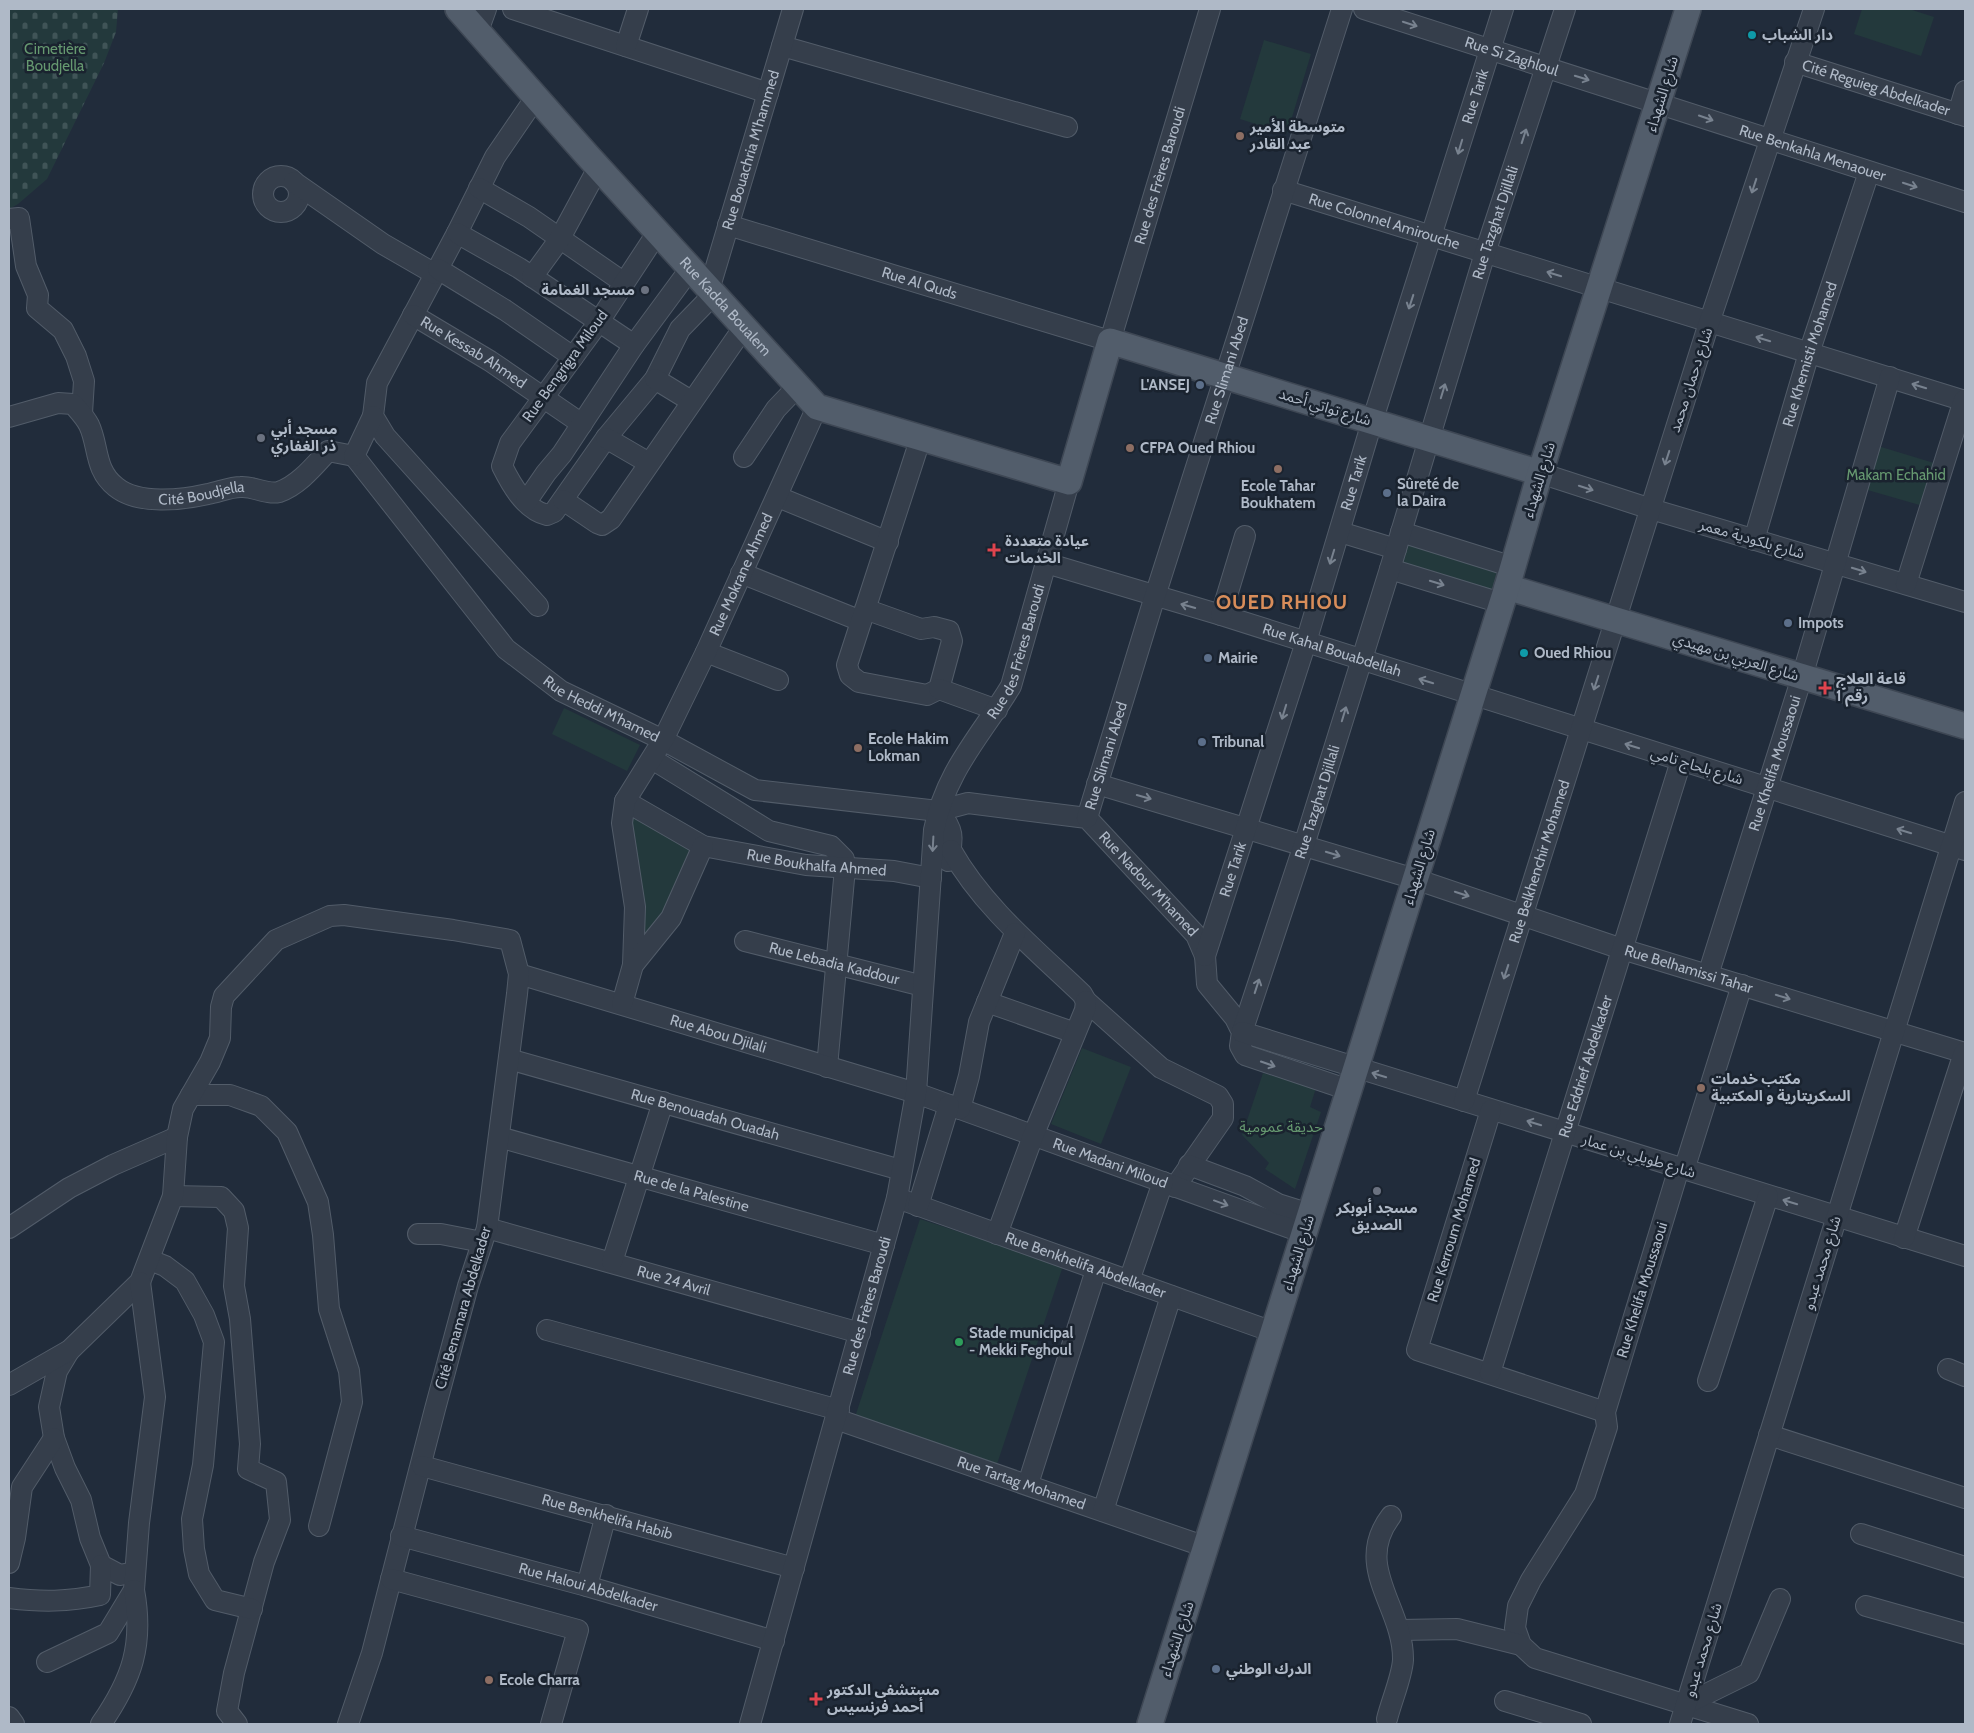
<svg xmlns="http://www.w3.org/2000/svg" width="1974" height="1733" viewBox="0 0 1974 1733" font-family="Cabin,'Noto Sans Arabic',sans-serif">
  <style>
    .cemetery { fill: url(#cemetery-stones) }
    .garden { fill: #23393c }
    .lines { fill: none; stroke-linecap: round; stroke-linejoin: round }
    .minor-casing { stroke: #525c69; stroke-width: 22 }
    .major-casing { stroke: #3e4754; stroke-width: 28 }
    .minor { stroke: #353e4b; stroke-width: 20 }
    .major { stroke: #525d6b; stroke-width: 25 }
    .oneway { stroke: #78828f }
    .culture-dot { fill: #0f9aa8; stroke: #1a232f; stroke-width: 2 }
    .education-dot { fill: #8d6e63; stroke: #1a232f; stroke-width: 2 }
    .worship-dot { fill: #6b7280; stroke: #1a232f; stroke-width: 2 }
    .service-dot { fill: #5c6f8a; stroke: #1a232f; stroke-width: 2 }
    .health-dot { fill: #e0444e; stroke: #1a232f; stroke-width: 2 }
    .leisure-dot { fill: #2e9e5b; stroke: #1a232f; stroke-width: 2 }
    .labels { text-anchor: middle; stroke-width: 5; stroke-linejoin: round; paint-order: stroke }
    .poi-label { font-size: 15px; font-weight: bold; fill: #afb9c7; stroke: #1a232f; text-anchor: start }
    .park-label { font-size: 15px; fill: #669970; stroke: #1a232f }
    .street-label { font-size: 15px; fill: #afb9c7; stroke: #1a232f }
    .district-label { font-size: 20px; font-weight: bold; letter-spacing: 1px; fill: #d88d5a; stroke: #1a232f }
  </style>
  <defs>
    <pattern id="cemetery-stones" width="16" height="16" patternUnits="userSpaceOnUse" patternTransform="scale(1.25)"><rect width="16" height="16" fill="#23393c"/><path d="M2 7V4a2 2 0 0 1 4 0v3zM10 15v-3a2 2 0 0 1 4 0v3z" fill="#405457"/></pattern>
  </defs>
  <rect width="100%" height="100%" fill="#212c3b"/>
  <!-- cemetery -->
  <path class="cemetery" d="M9,9H118L116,32L104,63L47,179L18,204L9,209Z"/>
  <!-- garden -->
  <g class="garden">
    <path d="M1862,9H1909L1934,17L1921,56L1854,34Z"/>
    <path d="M1264,40L1311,54L1287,134L1240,119Z"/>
    <path d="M1878,446L1934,463L1923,506L1864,489Z"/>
    <path d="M1406,540L1503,570L1495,595L1398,566Z"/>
    <path d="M564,708L640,745L627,771L552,734Z"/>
    <path d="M629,811L699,848L645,944L638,933Z"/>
    <path d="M1082,1048L1131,1067L1101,1144L1051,1124Z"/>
    <path d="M1263,1073L1316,1088L1310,1107L1321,1112L1295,1189L1265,1169L1269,1163L1242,1135Z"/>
    <path d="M920,1219L1063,1266L997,1464L855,1417Z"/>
  </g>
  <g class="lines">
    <defs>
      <g id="minor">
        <path d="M513,9L768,93"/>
        <path id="s1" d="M1364,9L1965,202"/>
        <path d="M478,31L486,9"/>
        <path d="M626,46L638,9"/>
        <path d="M782,46L1067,127"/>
        <path id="s2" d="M1795,62L1965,116"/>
        <path d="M536,97L495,157L457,233L377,383L373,416L385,436L538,606"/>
        <path d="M1958,114L1965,91"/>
        <circle cx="281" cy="194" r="18"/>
        <path d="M294,182L383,244L435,274"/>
        <path d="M479,188L529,217L623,282"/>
        <path id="s3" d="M1283,190L1965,401"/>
        <path d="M9,219L19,218L26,266L38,295L37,308L63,330L76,356L84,381L82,413"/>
        <path id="s4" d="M728,225L1110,341L1210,9"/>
        <path d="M457,233L519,268L634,345"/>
        <path d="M657,233L598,323L510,443L502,466C511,484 525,510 547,515L554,512L606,438L655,379L680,329L713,295"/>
        <path d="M438,269L505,310L573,357"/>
        <path d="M532,277L559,240L598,168"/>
        <path id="s5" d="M709,290L793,9"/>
        <path id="s6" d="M413,315L490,361L582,424"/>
        <path d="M655,379L691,401"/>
        <path id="s7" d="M9,417L58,403L73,404C79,411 85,417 89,425C99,446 94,470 116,487C138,505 182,500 208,494C219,492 230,487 241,487C253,486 267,495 279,492C299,485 314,466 328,451L354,456"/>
        <path d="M606,438L649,463"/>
        <path id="s8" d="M354,456L506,649L561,691L663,740L755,790L938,811L968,803L1087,818L1196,935L1205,956L1207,984L1235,1018L1242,1032L1240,1046L1245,1055L1349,1090"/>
        <path d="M354,456L373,416"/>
        <path d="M744,457L776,409L798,386"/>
        <path d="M1540,473L1651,509L1965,602"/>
        <path d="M778,497L888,542"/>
        <path d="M563,500L597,523L602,525L611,519L744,327"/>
        <path d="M526,502L546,473L562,454L634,345L690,269"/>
        <path d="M1340,532L1396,549"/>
        <path d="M1401,532L1513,567"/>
        <path id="s9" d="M1754,540L1809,353L1869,172"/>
        <path id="s10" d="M1046,563L1221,615L1965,850"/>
        <path d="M1390,569L1501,603"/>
        <path d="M741,573L861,621"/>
        <path d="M1906,584L1964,400"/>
        <path d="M865,609L921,629L934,627L949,631L952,641L939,689L927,695L859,682L850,675L847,665L921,437"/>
        <path d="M1221,615L1245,536"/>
        <path d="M706,652L778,680"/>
        <path d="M939,689L997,710"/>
        <path d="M652,759L769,831L831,846L844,859L845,868L827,1067"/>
        <path id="s11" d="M1097,784L1415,879L1622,949L1965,1053"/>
        <path id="s12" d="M625,801L703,846L806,865L894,871L931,878"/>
        <path d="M938,811C954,829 954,838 948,861"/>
        <path id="s13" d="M1087,818L1155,596L1342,9"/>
        <path d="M951,850C983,907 1035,949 1082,994L1086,1001L1161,1068L1218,1096L1223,1104V1118L1175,1187"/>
        <path id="s14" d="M745,941L923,986"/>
        <path id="s15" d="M1205,956L1306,642L1372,422L1503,9"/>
        <path id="s16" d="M633,965L635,907L622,823L625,801L663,740L706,652L817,407"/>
        <path id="s17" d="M519,974L916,1093L1304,1233"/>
        <path id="s18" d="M1708,975L1802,677L1890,377"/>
        <path d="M987,1002L1075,1033"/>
        <path d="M622,1004L633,965L671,918L703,846"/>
        <path id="s19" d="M1242,1032L1304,845L1390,569L1485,253L1565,9"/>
        <path d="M1242,1032L1965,1256"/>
        <path id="s20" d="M509,1059L901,1170"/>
        <path d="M191,1095H230L261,1106L287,1132L318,1202L323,1235L329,1309L349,1371L352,1402L319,1526"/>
        <path id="s21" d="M1464,1101L1709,323L1814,9"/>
        <path d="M960,1109L969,1076L979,1022L1015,933"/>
        <path d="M1491,1110L1417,1350L1605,1412"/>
        <path id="s22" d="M499,1137L884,1245"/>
        <path d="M1189,1165L1245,1186L1278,1204L1310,1214"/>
        <path d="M1679,1168L1605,1412L1607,1427L1585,1494L1531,1580L1518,1606L1515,1628L1521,1645L1535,1658L1748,1724"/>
        <path d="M1684,1170L1742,985"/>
        <path d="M173,1196L221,1197L234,1211L238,1228L234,1286L240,1319L250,1444L248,1469L276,1482L280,1520L264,1562L234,1673L227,1711L237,1724"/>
        <path id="s23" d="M897,1198L1273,1332"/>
        <path d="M918,1206L949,1105"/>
        <path d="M9,1228L69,1188L113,1165L177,1137"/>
        <path id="s24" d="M487,1228L860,1333"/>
        <path d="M418,1234H441L482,1242"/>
        <path d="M997,1234L1033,1136L1085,1010L1086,1001"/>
        <path d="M1904,1238L1964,1053"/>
        <path d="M150,1260L165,1266L185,1281L204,1315L214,1342L203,1465L192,1519L194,1549L199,1574L215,1600L252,1609"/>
        <path d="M612,1262L663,1102"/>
        <path d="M1129,1281L1163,1182"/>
        <path d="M547,1330L839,1410"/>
        <path d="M69,1351L57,1371L49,1407L54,1438L65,1468L81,1500L90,1538L101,1565L120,1575L135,1572"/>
        <path d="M1948,1369L1965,1376"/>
        <path id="s25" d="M1490,1373L1681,761"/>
        <path d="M1708,1381L1768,1196"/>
        <path d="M9,1385L70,1350L140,1282L173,1196L177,1137L183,1109L210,1062L220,1038L221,1007L224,996L276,940L330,916L344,915L453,930L510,940L519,974L517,994L487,1228L468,1286L435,1409L372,1653L348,1724"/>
        <path id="s26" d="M836,1419L1206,1547"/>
        <path d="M1769,1435L1965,1498"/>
        <path id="s27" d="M422,1466L794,1568"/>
        <path d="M1028,1484L1096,1270"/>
        <path d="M1103,1511L1171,1296"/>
        <path d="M1861,1534L1965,1567"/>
        <path id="s28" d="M401,1536L583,1585L774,1641"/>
        <path d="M9,1563L15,1538L22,1487L54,1438"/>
        <path d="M391,1579L578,1630L551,1724"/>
        <path d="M587,1586L606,1515"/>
        <path d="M9,1598C41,1602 68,1602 100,1595L101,1565"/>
        <path d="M1866,1606L1965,1634"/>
        <path d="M1400,1630L1457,1629L1521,1645"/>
        <path d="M47,1662L108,1633L134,1590L139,1523L155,1397L140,1282"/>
        <path d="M1505,1701L1581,1724"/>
        <path d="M1686,1704L1749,1673L1780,1599"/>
        <path d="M9,1717L14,1724"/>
        <path d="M1387,1719C1391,1702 1402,1677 1403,1660C1404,1607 1352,1567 1391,1516"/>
        <path d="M101,1724C132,1679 144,1645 134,1590"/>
        <path id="s29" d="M750,1724L897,1198L916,1093L934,830C946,770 981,736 1011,686L1069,482"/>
        <path d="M1680,1724L1965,802"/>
      </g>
      <g id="major">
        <path id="s30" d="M458,9L587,155L817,407L1069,482L1110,341L1540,473"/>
        <path d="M1507,587L1965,726"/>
        <path d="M1150,1724L1507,587L1540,473L1688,9"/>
      </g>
    </defs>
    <!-- minor casing -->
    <use href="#minor" class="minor-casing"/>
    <!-- major casing -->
    <use href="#major" class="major-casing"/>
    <!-- minor -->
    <use href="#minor" class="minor"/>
    <!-- major -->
    <use href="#major" class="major"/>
  </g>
  <!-- one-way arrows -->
  <defs><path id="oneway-shaft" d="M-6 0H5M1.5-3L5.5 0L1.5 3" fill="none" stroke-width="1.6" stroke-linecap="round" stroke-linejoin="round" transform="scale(1.25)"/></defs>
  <g class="oneway">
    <use href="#oneway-shaft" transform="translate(1410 24) rotate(18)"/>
    <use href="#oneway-shaft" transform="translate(1582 78) rotate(17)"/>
    <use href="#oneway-shaft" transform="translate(1706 118) rotate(19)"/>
    <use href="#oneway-shaft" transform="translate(1524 136) rotate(-72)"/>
    <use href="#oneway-shaft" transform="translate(1460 147) rotate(107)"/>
    <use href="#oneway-shaft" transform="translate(1910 185) rotate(18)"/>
    <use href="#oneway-shaft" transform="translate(1754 186) rotate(108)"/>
    <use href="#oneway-shaft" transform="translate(1554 274) rotate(-163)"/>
    <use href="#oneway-shaft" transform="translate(1411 302) rotate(108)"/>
    <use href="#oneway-shaft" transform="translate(1763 339) rotate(-163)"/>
    <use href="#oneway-shaft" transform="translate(1919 386) rotate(-163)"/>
    <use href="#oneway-shaft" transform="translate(1443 391) rotate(-73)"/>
    <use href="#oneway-shaft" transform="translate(1667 458) rotate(108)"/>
    <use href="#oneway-shaft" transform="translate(1586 488) rotate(18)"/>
    <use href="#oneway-shaft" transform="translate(1332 557) rotate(107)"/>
    <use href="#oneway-shaft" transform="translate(1859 570) rotate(17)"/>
    <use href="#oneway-shaft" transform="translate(1437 583) rotate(17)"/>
    <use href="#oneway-shaft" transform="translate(1188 606) rotate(-164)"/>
    <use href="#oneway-shaft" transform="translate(1426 681) rotate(-163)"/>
    <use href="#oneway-shaft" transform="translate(1596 683) rotate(108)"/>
    <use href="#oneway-shaft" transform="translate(1284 712) rotate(107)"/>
    <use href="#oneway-shaft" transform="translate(1344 714) rotate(-73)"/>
    <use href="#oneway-shaft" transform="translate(1632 746) rotate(-163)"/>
    <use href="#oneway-shaft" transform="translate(1144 797) rotate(16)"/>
    <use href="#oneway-shaft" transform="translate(1904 831) rotate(-163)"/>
    <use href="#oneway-shaft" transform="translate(933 844) rotate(93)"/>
    <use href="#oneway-shaft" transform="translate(1333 854) rotate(17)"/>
    <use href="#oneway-shaft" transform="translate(1462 894) rotate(18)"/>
    <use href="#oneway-shaft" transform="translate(1506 972) rotate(108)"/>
    <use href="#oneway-shaft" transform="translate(1257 986) rotate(-72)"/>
    <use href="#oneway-shaft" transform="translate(1783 997) rotate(17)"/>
    <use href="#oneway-shaft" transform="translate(1268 1064) rotate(19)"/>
    <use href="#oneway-shaft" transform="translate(1379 1075) rotate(-163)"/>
    <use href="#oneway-shaft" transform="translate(1534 1123) rotate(-163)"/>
    <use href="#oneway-shaft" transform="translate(1790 1202) rotate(-163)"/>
    <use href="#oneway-shaft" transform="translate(1221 1203) rotate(20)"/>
  </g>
  <!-- markers -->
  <g class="culture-dot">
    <circle cx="1752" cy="35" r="5"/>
    <circle cx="1524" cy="653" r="5"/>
  </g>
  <g class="education-dot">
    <circle cx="1240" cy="136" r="5"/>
    <circle cx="1130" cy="448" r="5"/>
    <circle cx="1278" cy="469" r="5"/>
    <circle cx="858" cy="748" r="5"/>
    <circle cx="1701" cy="1088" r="5"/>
    <circle cx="489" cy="1680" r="5"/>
  </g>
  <g class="worship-dot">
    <circle cx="645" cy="290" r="5"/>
    <circle cx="261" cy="438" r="5"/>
    <circle cx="1377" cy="1191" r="5"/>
  </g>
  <g class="service-dot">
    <circle cx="1200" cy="385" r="5"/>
    <circle cx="1387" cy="493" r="5"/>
    <circle cx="1788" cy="623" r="5"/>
    <circle cx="1208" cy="658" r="5"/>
    <circle cx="1202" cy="742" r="5"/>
    <circle cx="1216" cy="1669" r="5"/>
  </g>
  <g class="health-dot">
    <path d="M991.5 542.5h5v5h5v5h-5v5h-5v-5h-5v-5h5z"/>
    <path d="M1822.5 680.5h5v5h5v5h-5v5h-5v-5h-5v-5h5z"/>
    <path d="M813.5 1691.5h5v5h5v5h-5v5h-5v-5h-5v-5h5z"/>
  </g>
  <circle class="leisure-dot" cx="959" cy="1342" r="5"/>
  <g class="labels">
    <!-- poi labels -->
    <g class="poi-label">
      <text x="1762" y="40">دار الشباب</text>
      <text x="1250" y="132">متوسطة الأمير<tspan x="1250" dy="17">عبد القادر</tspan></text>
      <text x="635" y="295" text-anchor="end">مسجد الغمامة</text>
      <text x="1190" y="390" text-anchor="end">L'ANSEJ</text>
      <text x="271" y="434">مسجد أبي<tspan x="271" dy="17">ذر الغفاري</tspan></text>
      <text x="1140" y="453">CFPA Oued Rhiou</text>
      <text x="1397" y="489">Sûreté de<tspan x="1397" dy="17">la Daira</tspan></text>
      <text x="1278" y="491" text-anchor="middle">Ecole Tahar<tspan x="1278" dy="17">Boukhatem</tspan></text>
      <text x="1005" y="546">عيادة متعددة<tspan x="1005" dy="17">الخدمات</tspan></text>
      <text x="1798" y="628">Impots</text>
      <text x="1534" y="658">Oued Rhiou</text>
      <text x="1218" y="663">Mairie</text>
      <text x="1836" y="684">قاعة العلاج<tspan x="1836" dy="17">رقم 1</tspan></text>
      <text x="868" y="744">Ecole Hakim<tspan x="868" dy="17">Lokman</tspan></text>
      <text x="1212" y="747">Tribunal</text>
      <text x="1711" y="1084">مكتب خدمات<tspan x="1711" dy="17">السكريتارية و المكتبية</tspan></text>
      <text x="1377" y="1213" text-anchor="middle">مسجد أبوبكر<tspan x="1377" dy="17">الصديق</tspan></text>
      <text x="969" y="1338">Stade municipal<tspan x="969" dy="17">- Mekki Feghoul</tspan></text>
      <text x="1226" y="1674">الدرك الوطني</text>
      <text x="499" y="1685">Ecole Charra</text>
      <text x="827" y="1695">مستشفى الدكتور<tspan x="827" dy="17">أحمد فرنسيس</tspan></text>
    </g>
    <!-- park labels -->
    <g class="park-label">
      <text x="55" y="54">Cimetière<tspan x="55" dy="17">Boudjella</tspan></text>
      <text x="1896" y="480">Makam Echahid</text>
      <text x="1281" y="1132">حديقة عمومية</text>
    </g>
    <!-- street labels -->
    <g class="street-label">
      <text dy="5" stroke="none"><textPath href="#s1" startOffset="155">Rue Si Zaghloul</textPath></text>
      <text dy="5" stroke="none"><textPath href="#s2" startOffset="85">Cité Reguieg Abdelkader</textPath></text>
      <text transform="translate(1662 94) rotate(-73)" y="5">شارع الشهداء</text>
      <text dy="5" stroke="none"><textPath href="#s15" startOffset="901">Rue Tarik</textPath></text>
      <text dy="5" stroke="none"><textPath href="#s5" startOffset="146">Rue Bouachria M'hammed</textPath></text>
      <text dy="5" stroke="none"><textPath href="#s1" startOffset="471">Rue Benkahla Menaouer</textPath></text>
      <text dy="5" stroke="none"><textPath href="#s4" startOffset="572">Rue des Frères Baroudi</textPath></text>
      <text dy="5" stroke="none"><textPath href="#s3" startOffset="106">Rue Colonnel Amirouche</textPath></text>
      <text dy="5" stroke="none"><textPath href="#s19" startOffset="848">Rue Tazghat Djillali</textPath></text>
      <text dy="5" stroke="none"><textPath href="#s4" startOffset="200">Rue Al Quds</textPath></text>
      <text dy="5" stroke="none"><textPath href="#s30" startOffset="400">Rue Kadda Boualem</textPath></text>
      <text dy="5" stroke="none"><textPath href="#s6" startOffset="71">Rue Kessab Ahmed</textPath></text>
      <text dy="5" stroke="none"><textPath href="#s9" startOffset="194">Rue Khemisti Mohamed</textPath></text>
      <text transform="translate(565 366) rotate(-54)" y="5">Rue Bengrigra Miloud</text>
      <text dy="5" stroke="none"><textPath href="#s13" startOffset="469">Rue Slimani Abed</textPath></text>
      <text transform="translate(1691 380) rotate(-72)" y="5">شارع دحمان محمد</text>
      <text transform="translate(1325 407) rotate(17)" y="5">شارع تواتي أحمد</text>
      <text transform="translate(1539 480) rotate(-73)" y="5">شارع الشهداء</text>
      <text dy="5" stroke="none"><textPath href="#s15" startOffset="496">Rue Tarik</textPath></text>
      <text dy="5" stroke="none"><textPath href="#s7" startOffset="250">Cité Boudjella</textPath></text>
      <text transform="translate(1752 539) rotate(16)" y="5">شارع بلكودية معمر</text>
      <text dy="5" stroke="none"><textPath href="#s16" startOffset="420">Rue Mokrane Ahmed</textPath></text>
      <text dy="5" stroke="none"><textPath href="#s29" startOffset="1115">Rue des Frères Baroudi</textPath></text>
      <text dy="5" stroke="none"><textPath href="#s10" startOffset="299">Rue Kahal Bouabdellah</textPath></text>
      <text transform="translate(1736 657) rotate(17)" y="5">شارع العربي بن مهيدي</text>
      <text dy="5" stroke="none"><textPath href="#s8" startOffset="359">Rue Heddi M'hamed</textPath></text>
      <text dy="5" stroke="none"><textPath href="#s13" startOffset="65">Rue Slimani Abed</textPath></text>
      <text dy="5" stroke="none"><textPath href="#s18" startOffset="222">Rue Khelifa Moussaoui</textPath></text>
      <text transform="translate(1697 766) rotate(17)" y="5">شارع بلحاج تامي</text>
      <text dy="5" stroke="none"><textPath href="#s19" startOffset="242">Rue Tazghat Djillali</textPath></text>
      <text dy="5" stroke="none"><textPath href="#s21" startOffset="251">Rue Belkhenchir Mohamed</textPath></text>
      <text dy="5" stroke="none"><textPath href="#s12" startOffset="205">Rue Boukhalfa Ahmed</textPath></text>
      <text transform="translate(1419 867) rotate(-73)" y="5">شارع الشهداء</text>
      <text dy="5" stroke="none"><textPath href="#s15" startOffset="91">Rue Tarik</textPath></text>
      <text dy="5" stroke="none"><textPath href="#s8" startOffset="958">Rue Nadour M'hamed</textPath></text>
      <text dy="5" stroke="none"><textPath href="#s14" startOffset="92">Rue Lebadia Kaddour</textPath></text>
      <text dy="5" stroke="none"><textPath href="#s11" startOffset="620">Rue Belhamissi Tahar</textPath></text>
      <text dy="5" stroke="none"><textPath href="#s17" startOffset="208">Rue Abou Djilali</textPath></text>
      <text dy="5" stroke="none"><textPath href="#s25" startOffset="321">Rue Eddrief Abdelkader</textPath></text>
      <text dy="5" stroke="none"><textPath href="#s20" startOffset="204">Rue Benouadah Ouadah</textPath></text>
      <text transform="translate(1639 1156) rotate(17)" y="5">شارع طويلي بن عمار</text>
      <text dy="5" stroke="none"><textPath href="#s17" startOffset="621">Rue Madani Miloud</textPath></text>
      <text dy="5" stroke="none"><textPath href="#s22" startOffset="200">Rue de la Palestine</textPath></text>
      <text transform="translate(1454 1230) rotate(-73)" y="5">Rue Kerroum Mohamed</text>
      <text transform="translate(1298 1253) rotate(-73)" y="5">شارع الشهداء</text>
      <text transform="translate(1822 1263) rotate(-73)" y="5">شارع محمد عبدو</text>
      <text dy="5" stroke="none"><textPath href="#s23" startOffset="200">Rue Benkhelifa Abdelkader</textPath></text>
      <text dy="5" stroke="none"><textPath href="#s24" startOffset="194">Rue 24 Avril</textPath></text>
      <text transform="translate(1642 1290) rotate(-73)" y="5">Rue Khelifa Moussaoui</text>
      <text dy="5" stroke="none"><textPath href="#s29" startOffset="434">Rue des Frères Baroudi</textPath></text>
      <text transform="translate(463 1308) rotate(-74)" y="5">Cité Benamara Abdelkader</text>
      <text dy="5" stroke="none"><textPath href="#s26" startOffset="196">Rue Tartag Mohamed</textPath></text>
      <text dy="5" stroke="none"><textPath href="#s27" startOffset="192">Rue Benkhelifa Habib</textPath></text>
      <text dy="5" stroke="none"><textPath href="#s28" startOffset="194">Rue Haloui Abdelkader</textPath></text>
      <text transform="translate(1177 1639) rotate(-72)" y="5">شارع الشهداء</text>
      <text transform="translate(1703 1650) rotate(-73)" y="5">شارع محمد عبدو</text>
    </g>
    <!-- district labels -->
    <g class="district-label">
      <text x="1282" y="609">OUED RHIOU</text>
    </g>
  </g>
  <!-- border -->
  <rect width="1974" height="1733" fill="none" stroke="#afb9c7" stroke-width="20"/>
</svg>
